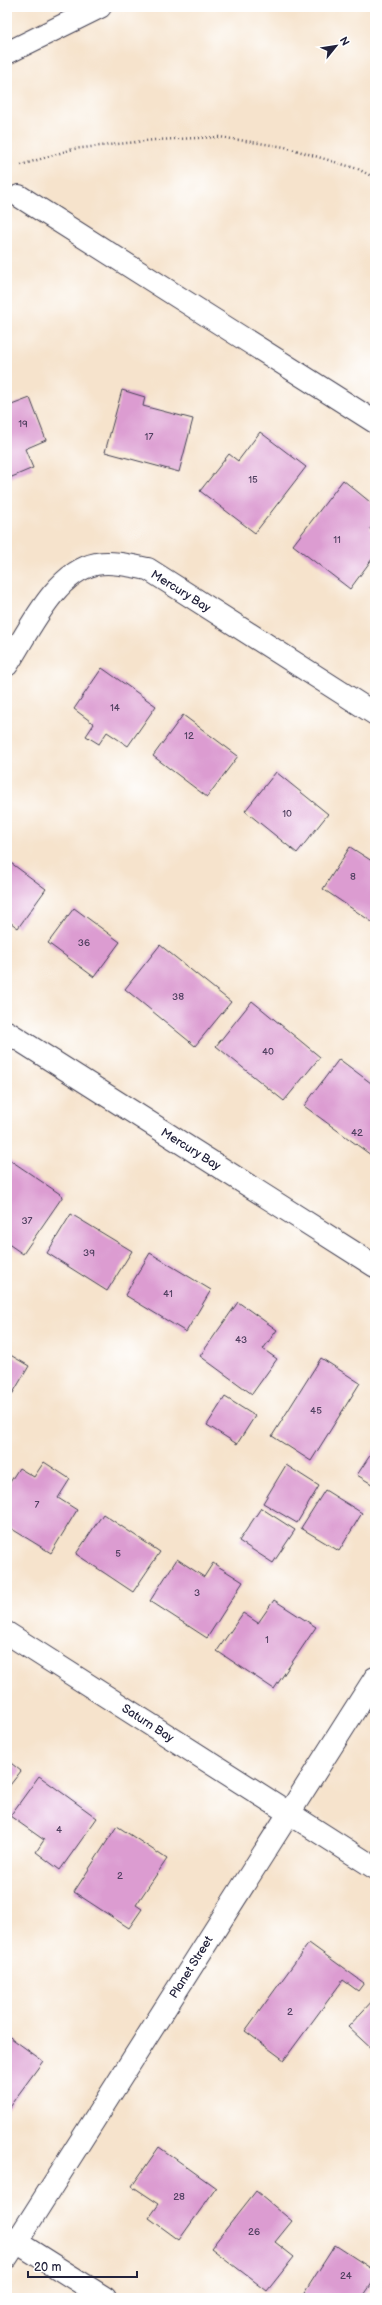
<svg xmlns="http://www.w3.org/2000/svg" width="382" height="2305" viewBox="0 0 382 2305" font-family="'Balsamiq Sans',sans-serif">
  <style>
    .building { fill: #dc9cd1 }
    .lines { fill: none; stroke-linecap: round; stroke-linejoin: round }
    .minor-casing { stroke: #423f51; stroke-width: 24 }
    .path { stroke: #423f51; stroke-width: 2.5; stroke-dasharray: 1 3; stroke-linecap: butt }
    .minor { stroke: #fff; stroke-width: 22 }
    .labels { text-anchor: middle; stroke-width: 4; stroke-linejoin: round; paint-order: stroke }
    .number-label { font-size: 10px; fill: #504060 }
    .street-label { font-size: 12px; fill: #22223b; stroke: #fff }
  </style>
  <rect width="100%" height="100%" fill="#fff"/>
  <filter id="ink" filterUnits="userSpaceOnUse"><feTurbulence type="fractalNoise" baseFrequency=".025" numOctaves="2"/><feDisplacementMap in="SourceGraphic" scale="8" xChannelSelector="R" yChannelSelector="G"/><feConvolveMatrix kernelMatrix="1 2 1 2 8 2 1 2 1" color-interpolation-filters="sRGB"/></filter>
  <filter id="wash" filterUnits="userSpaceOnUse"><feTurbulence type="fractalNoise" baseFrequency=".012" numOctaves="4" result="noise"/><feDisplacementMap in="SourceGraphic" scale="16" xChannelSelector="R" yChannelSelector="G"/><feGaussianBlur stdDeviation="0.9" result="paint"/><feColorMatrix in="noise" values="0 0 0 0 0 0 0 0 0 0 0 0 0 0 0 0 0 1.4 0 .05"/><feComposite in="paint" operator="in"/></filter>
  <g filter="url(#wash)">
    <rect width="100%" height="100%" fill="#f6e3cc"/>
    <g id="blocks">
      <!-- building -->
      <g class="building">
        <path d="M122,390L145,397L143,406L193,419L179,472L105,452Z"/>
        <path d="M30,398L46,440L25,449L33,468L7,479V401L9,406Z"/>
        <path d="M260,432L306,467L255,533L200,491L229,454L238,461Z"/>
        <path d="M343,480L375,506V522L370,529L375,532V555L350,589L293,545Z"/>
        <path d="M102,668L156,706L128,746L107,732L99,744L86,736L94,724L74,709Z"/>
        <path d="M183,715L238,756L207,797L153,756Z"/>
        <path d="M276,772L328,814L297,853L245,811Z"/>
        <path d="M350,847L375,863V924L323,889Z"/>
        <path d="M7,860L46,889L18,928L7,920Z"/>
        <path d="M74,908L120,942L94,977L48,943Z"/>
        <path d="M160,945L231,1002L195,1046L125,989Z"/>
        <path d="M252,1001L320,1057L284,1101L216,1046Z"/>
        <path d="M339,1059L375,1086V1158L304,1106Z"/>
        <path d="M7,1158L63,1196L23,1254L7,1243Z"/>
        <path d="M71,1214L132,1251L107,1291L47,1253Z"/>
        <path d="M150,1253L211,1290L186,1332L125,1295Z"/>
        <path d="M238,1302L277,1330L263,1349L277,1359L252,1394L200,1356Z"/>
        <path d="M7,1353L29,1366L7,1403Z"/>
        <path d="M321,1358L360,1383L311,1461L272,1436Z"/>
        <path d="M225,1397L255,1416L237,1444L207,1425Z"/>
        <path d="M375,1448V1486L357,1475Z"/>
        <path d="M44,1462L70,1479L58,1498L77,1510L51,1553L7,1526V1487L19,1468L34,1477Z"/>
        <path d="M286,1465L319,1486L297,1523L263,1503Z"/>
        <path d="M325,1490L362,1513L339,1551L301,1528Z"/>
        <path d="M261,1508L295,1530L273,1563L239,1541Z"/>
        <path d="M103,1514L160,1552L133,1592L76,1554Z"/>
        <path d="M177,1559L204,1577L213,1563L243,1582L207,1638L150,1601Z"/>
        <path d="M274,1600L316,1627L274,1689L217,1651L243,1613L258,1623Z"/>
        <path d="M7,1760L21,1771L7,1789Z"/>
        <path d="M39,1776L97,1818L60,1870L36,1852L44,1840L10,1816Z"/>
        <path d="M117,1826L167,1859L136,1905L142,1909L129,1928L74,1892Z"/>
        <path d="M309,1943L364,1983L358,1991L343,1980L284,2060L245,2031Z"/>
        <path d="M375,1998V2052L348,2027Z"/>
        <path d="M7,2035L43,2061L7,2110Z"/>
        <path d="M159,2147L216,2188L179,2240L149,2218L159,2204L132,2186Z"/>
        <path d="M256,2191L292,2221L275,2242L294,2257L267,2291L211,2248Z"/>
        <path d="M335,2245L375,2271V2279L362,2298H301Z"/>
      </g>
    </g>
  </g>
  <g filter="url(#ink)">
    <use href="#blocks" fill-opacity="0" stroke="#423f51" stroke-width="1"/>
    <g class="lines">
      <defs>
        <g id="minor">
          <path d="M7,53L100,7"/>
          <path d="M19,196L375,422"/>
          <path d="M7,665C28,633 55,572 96,564C113,561 132,566 148,569L375,714"/>
          <path d="M7,1032L375,1266"/>
          <path d="M7,1633L375,1868"/>
          <path d="M7,2236L105,2298"/>
          <path d="M7,2257L375,1678"/>
        </g>
      </defs>
      <!-- minor casing -->
      <use href="#minor" class="minor-casing"/>
      <!-- path -->
      <path class="path" d="M21,165L73,149L154,140L219,137L285,147L358,169L375,178"/>
      <!-- minor -->
      <use href="#minor" class="minor"/>
    </g>
  </g>
  <g class="labels">
    <!-- number labels -->
    <g class="number-label">
      <text x="23" y="427">19</text>
      <text x="149" y="440">17</text>
      <text x="253" y="483">15</text>
      <text x="337" y="543">11</text>
      <text x="115" y="711">14</text>
      <text x="189" y="739">12</text>
      <text x="287" y="817">10</text>
      <text x="353" y="880">8</text>
      <text x="84" y="946">36</text>
      <text x="178" y="1000">38</text>
      <text x="268" y="1055">40</text>
      <text x="357" y="1136">42</text>
      <text x="27" y="1224">37</text>
      <text x="89" y="1256">39</text>
      <text x="168" y="1297">41</text>
      <text x="241" y="1343">43</text>
      <text x="316" y="1414">45</text>
      <text x="37" y="1508">7</text>
      <text x="118" y="1557">5</text>
      <text x="197" y="1596">3</text>
      <text x="267" y="1643">1</text>
      <text x="59" y="1833">4</text>
      <text x="120" y="1879">2</text>
      <text x="290" y="2015">2</text>
      <text x="179" y="2200">28</text>
      <text x="254" y="2235">26</text>
      <text x="346" y="2279">24</text>
    </g>
    <!-- street labels -->
    <g class="street-label">
      <text transform="translate(181 591) rotate(32)" y="4">Mercury Bay</text>
      <text transform="translate(191 1149) rotate(32)" y="4">Mercury Bay</text>
      <text transform="translate(148 1723) rotate(33)" y="4">Saturn Bay</text>
      <text transform="translate(191 1967) rotate(-58)" y="4">Planet Street</text>
    </g>
  </g>
  <!-- margin -->
  <rect width="382" height="2305" fill="none" stroke="#fff" stroke-width="24"/>
  <!-- north arrow -->
  <g transform="translate(336 46) rotate(60)" stroke="#ffffff" stroke-width="3" paint-order="stroke">
  <path d="M0-3L7 15L0 10L-7 15Z" fill="#22223b"/>
  <text y="-6" font-size="11" font-weight="bold" text-anchor="middle" fill="#22223b">N</text>
  </g>
  <!-- scale -->
  <path d="M28 2271v6h109v-6" fill="none" stroke="#22223b" stroke-width="2"/>
  <text x="34" y="2271" font-size="12" fill="#22223b" stroke="#ffffff" stroke-width="3" paint-order="stroke">20 m</text>
</svg>
